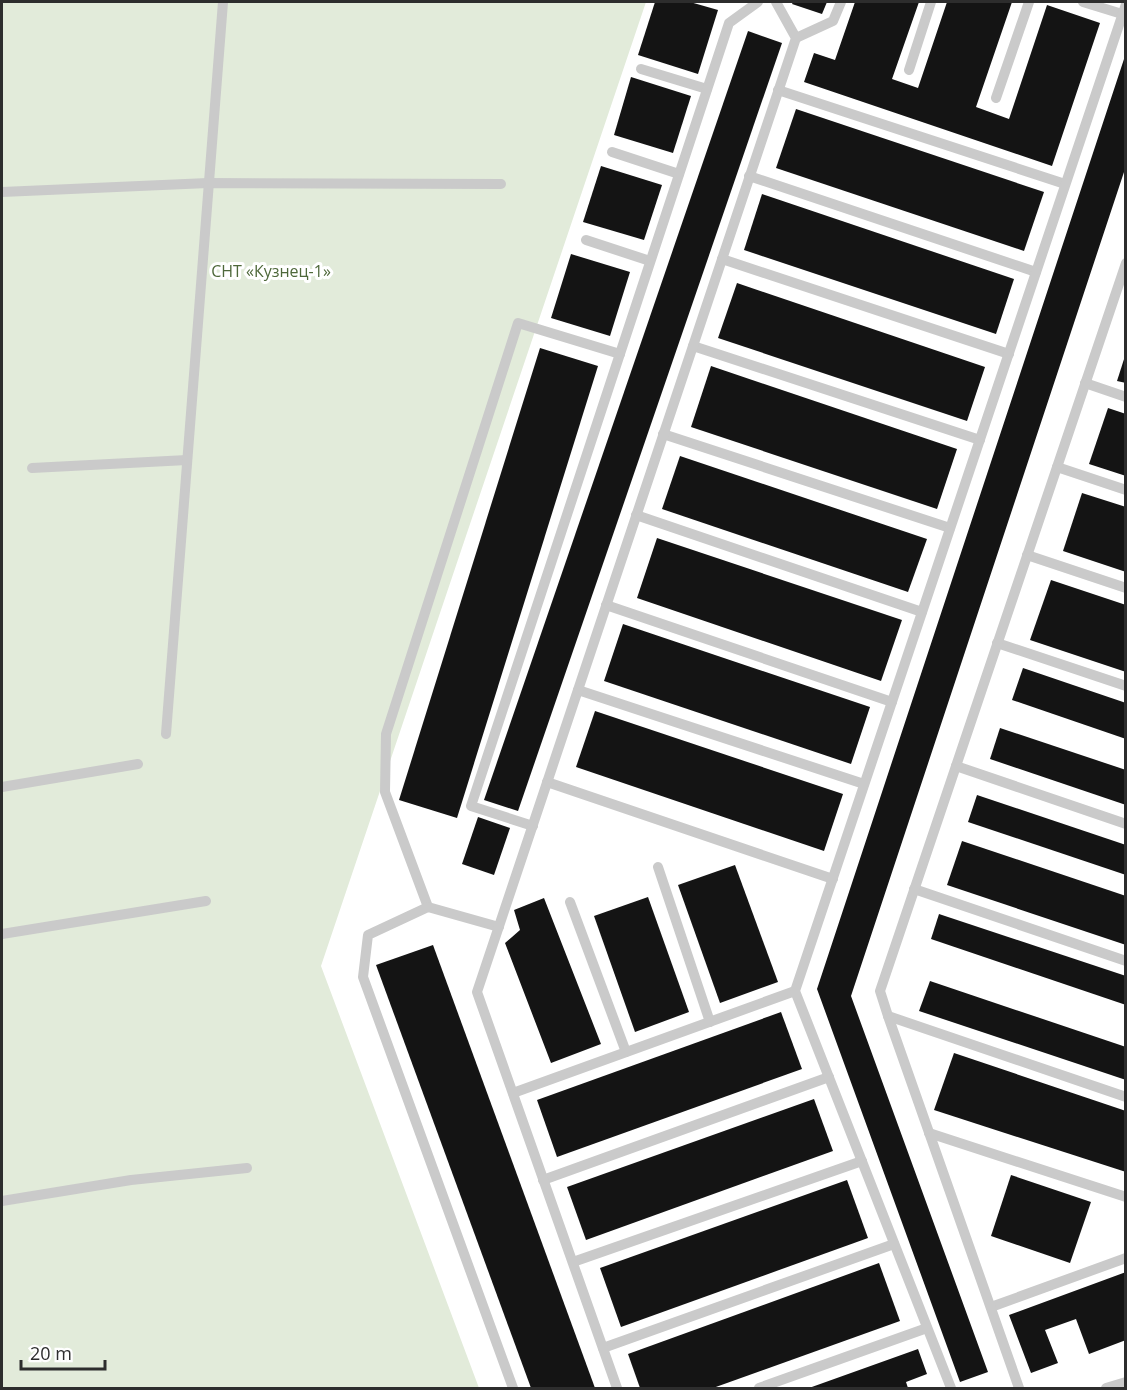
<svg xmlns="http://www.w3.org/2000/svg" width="1127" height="1390" viewBox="0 0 1127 1390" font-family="'Open Sans',sans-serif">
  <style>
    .green { fill: #e2ebda }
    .building { fill: #141414 }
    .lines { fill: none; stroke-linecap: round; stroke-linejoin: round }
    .lane { stroke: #cacaca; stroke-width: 10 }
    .labels { text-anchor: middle; stroke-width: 6; stroke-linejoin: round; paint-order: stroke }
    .park-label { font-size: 16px; fill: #4e683a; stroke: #fff }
  </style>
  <rect width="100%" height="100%" fill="#fff"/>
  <!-- green -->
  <path class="green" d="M2,2H646L321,966L479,1388H2Z"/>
  <!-- building -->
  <g class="building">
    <path d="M655,2H690L718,10L698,74L638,55Z"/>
    <path d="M793,2H827L822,14L792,4Z"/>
    <path d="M855,2H919L892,79L918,88L947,2H1012L976,107L1009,119L1047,5L1100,23L1052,166L804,82L814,53L835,60Z"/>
    <path d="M748,31L782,43L518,811L484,800Z"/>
    <path d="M1125,56L1126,166L851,996L988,1372L960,1382L817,989Z"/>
    <path d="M631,77L691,96L673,153L614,135Z"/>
    <path d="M796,109L1044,192L1024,251L776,168Z"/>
    <path d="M601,166L662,185L644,240L583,222Z"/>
    <path d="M762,194L1014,279L996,334L744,250Z"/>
    <path d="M571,254L630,272L610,336L551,318Z"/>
    <path d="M737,283L985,367L967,421L718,338Z"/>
    <path d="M540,348L598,366L457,818L399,800Z"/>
    <path d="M1125,356H1126V383L1117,381Z"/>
    <path d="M711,366L957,449L937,509L691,427Z"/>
    <path d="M1108,408L1126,414V476L1089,464Z"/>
    <path d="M680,456L927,539L908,592L662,509Z"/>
    <path d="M1082,493L1126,507V572L1063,551Z"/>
    <path d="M657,538L902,620L881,681L637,598Z"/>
    <path d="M1051,580L1126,605V672L1030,640Z"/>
    <path d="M623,624L870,707L851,764L604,681Z"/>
    <path d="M1023,668L1126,703V739L1012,700Z"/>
    <path d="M595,711L843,794L824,851L576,767Z"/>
    <path d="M1000,728L1126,770V805L990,759Z"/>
    <path d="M977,795L1126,845V875L968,822Z"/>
    <path d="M478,817L510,828L494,875L462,864Z"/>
    <path d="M962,841L1126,896V945L947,885Z"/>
    <path d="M735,865L778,982L720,1003L678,885Z"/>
    <path d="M648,897L689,1012L635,1032L594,916Z"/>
    <path d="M544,898L601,1044L551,1063L505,943L520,930L514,910Z"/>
    <path d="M939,914L1126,976V1005L931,939Z"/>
    <path d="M433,945L595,1388H531L376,965Z"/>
    <path d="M930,981L1126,1047V1080L919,1011Z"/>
    <path d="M781,1012L802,1069L557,1157L537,1100Z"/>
    <path d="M954,1053L1126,1111V1172L934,1110Z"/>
    <path d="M814,1099L833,1151L586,1240L567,1187Z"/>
    <path d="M1011,1175L1091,1202L1070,1263L991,1236Z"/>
    <path d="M847,1180L868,1238L621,1327L600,1268Z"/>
    <path d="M879,1263L900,1321L713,1388H640L628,1354Z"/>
    <path d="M1126,1272V1340L1089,1354L1076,1319L1045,1330L1058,1363L1031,1373L1009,1315Z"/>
    <path d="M918,1349L927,1374L906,1382L908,1388H809Z"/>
  </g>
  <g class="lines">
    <!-- lane -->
    <g class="lane">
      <path d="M1083,2L1122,14"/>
      <path d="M796,38L833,21L841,2"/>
      <path d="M641,69L707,89"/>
      <path d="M909,70L931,2"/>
      <path d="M778,90L1065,184"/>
      <path d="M996,98L1029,2"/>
      <path d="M612,152L679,174"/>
      <path d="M749,176L1036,272"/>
      <path d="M2,192L208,183L501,184"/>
      <path d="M586,240L650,261"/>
      <path d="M722,259L1009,354"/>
      <path d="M693,346L980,440"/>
      <path d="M1085,383L1126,397"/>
      <path d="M663,434L950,528"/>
      <path d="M1057,467L1126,490"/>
      <path d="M32,468L187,460"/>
      <path d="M636,515L922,612"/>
      <path d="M1027,555L1126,588"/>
      <path d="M606,605L892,702"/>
      <path d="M997,643L1126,686"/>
      <path d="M578,690L864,784"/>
      <path d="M166,734L223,2"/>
      <path d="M956,766L1126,824"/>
      <path d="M547,782L833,879"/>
      <path d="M2,787L138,764"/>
      <path d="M533,826L471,806L729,23L758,2"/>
      <path d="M658,867L710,1022"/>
      <path d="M914,889L1126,961"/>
      <path d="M570,902L626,1052"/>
      <path d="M428,907L385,792L386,734L518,323L620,354"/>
      <path d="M499,927L428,907L368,935L363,977L513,1388"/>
      <path d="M2,934L206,901"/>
      <path d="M888,1016L1126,1097"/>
      <path d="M513,1093L795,991"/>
      <path d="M929,1133L1126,1197"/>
      <path d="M543,1180L829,1077"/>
      <path d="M2,1201L131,1180L247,1168"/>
      <path d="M573,1262L862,1161"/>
      <path d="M991,1307L1126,1258"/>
      <path d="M603,1348L894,1244"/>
      <path d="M617,1388L477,992L796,38L776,2"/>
      <path d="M759,1388L927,1328"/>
      <path d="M951,1388L795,991L1126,4"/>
      <path d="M1019,1388L888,1016L880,991L1126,263"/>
      <path d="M1106,1388L1126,1382"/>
    </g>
  </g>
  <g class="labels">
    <!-- park labels -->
    <g class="park-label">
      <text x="271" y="277">СНТ «Кузнец-1»</text>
    </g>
  </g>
  <!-- border -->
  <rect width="1127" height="1390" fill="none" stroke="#2d2d2d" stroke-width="6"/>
  <!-- scale -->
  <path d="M21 1360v9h84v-9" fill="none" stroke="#2d2d2d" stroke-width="3"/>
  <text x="30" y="1360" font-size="18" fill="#2d2d2d" stroke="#ffffff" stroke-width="4.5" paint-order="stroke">20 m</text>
</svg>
